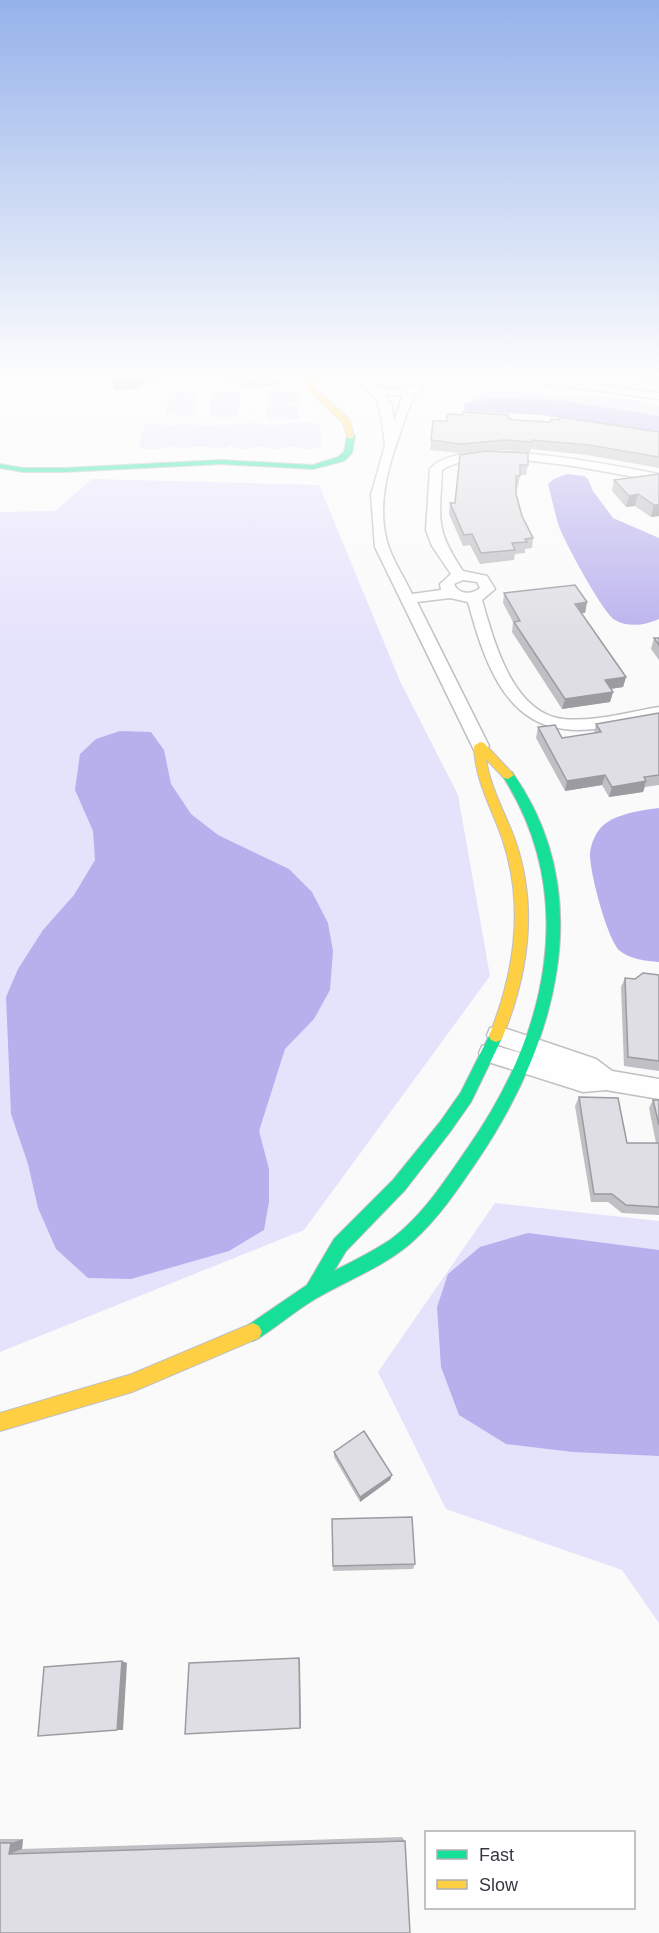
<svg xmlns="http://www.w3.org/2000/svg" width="659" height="1933" viewBox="0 0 659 1933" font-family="Helvetica,sans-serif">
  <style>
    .green { fill: #e5e2fc }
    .water { fill: #b8b0ed }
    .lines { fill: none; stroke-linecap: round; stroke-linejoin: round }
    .street-casing { stroke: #bfbfc4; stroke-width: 3 }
    .fast-casing { stroke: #bfbfc4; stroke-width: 2 }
    .slow-casing { stroke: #bfbfc4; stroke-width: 2 }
    .street { fill: #fefefe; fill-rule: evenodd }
    .fast { fill: #16e098; fill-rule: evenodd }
    .slow { fill: #ffcf43; fill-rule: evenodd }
    .wall { fill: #c0bfc4 }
    .shaded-wall { fill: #9c9ba0 }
    .building { fill: #dfdee4; stroke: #9c9ba0; stroke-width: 1.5 }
  </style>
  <rect width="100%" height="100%" fill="#fafafa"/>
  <!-- green -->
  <g class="green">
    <path d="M578,375H659V386Z"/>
    <path d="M226,390L241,393L238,415L224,418L209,416L212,393Z"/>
    <path d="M300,390L299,403L267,404V391Z"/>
    <path d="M480,390L622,398L659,405V425L468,402Z"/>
    <path d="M175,392L198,393L195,414L188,416L165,414L169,394Z"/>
    <path d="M267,405H299V419H266Z"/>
    <path d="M150,423L173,426L179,423L203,426L257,423C271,429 303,418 320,425L321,446C311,450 301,450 292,446C282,450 270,450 260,446C250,450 241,450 231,446C219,451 212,447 201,446C190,446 182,451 171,446C161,450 149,451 139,447L144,426Z"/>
    <path d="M92,479L319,485L400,681L458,795L490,976L304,1230L0,1352V512L55,511Z"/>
    <path d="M495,1203L659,1221V1623L622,1570L446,1509L378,1372Z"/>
  </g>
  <!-- water -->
  <g class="water">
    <path d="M215,375H274L282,382C273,391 223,386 215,375Z"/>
    <path d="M489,398L557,400L659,416V432L540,415L465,411L464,404Z"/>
    <path d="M567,474L584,476L588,479L593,491L613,518L659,538V619C646,625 628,628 615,620C603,613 566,544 560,529C555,515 552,499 548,484L554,479Z"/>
    <path d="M120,731L151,732L164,750L171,784L191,814L218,835L289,869L312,892L328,923L333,951L330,990L314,1019L285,1049L259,1131L269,1169V1202L264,1230L229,1251L131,1279L88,1278L56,1249L38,1208L28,1164L11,1114L6,997L18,969L43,930L74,895L95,860L93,831L75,790L80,754L96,739Z"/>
    <path d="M659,808V962C646,961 630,959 620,951C607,939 590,873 590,855C590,844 597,829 606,823C620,813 643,810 659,808Z"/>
    <path d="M528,1233L659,1250V1456L573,1452L506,1444L459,1415L441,1367L437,1307L448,1274L480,1247Z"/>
  </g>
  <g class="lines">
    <defs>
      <g id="street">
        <path d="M359,375H371L369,380C384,393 401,388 419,384L425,387L414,394C398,441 371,497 389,548C395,564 405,579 412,594L441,590L440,584L451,574L432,546L426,530L430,469C461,432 613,466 659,474V482C612,473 479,443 442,470C440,519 434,528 463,571L487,576L495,589L482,600C494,641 512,713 563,719C595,722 628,712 659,707V717C628,723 595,733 564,729C502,723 482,653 468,602L450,598L417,602L489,746L480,752L474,750L375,547L371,495L385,446L382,420L377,400L357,381ZM385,395H403L394,422L392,406ZM463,580L477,582L480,588C472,595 459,595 454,584Z"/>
        <path d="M430,375L540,377L659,393V399L540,383L436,378Z"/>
        <path d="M498,1026L596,1059L612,1071L659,1079V1099L606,1090L583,1092L482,1060L479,1053L482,1046L490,1044L541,1059L490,1042L487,1035L490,1028Z"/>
      </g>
      <g id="fast">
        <path d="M351,434L355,436L352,453L344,461L313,469L221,464L64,472H23L0,468V464L23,468H64L221,460L313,465L338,457L344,452L347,436Z"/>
        <path d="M508,771L512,772C600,896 555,1046 477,1161C458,1189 438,1219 412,1242C384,1267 347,1280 315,1299C295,1311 278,1326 259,1338L253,1341L247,1338L244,1332L247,1326L307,1285L334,1239L393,1180L440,1122L461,1092L491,1032L496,1030L501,1032L503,1036L471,1102L450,1132L405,1190L346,1251L334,1271C353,1261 372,1252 390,1240C423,1216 446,1179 469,1146C547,1034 580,896 502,775Z"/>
      </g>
      <g id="slow">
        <path d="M312,375H320L315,388L350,420L354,438H348L343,423L307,388Z"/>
        <path d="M480,742L484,743L514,775L508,779L504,778L486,759C490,787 504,811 514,837C538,903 529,972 503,1036L501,1040L496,1042L491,1040L489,1036C515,972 525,905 502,838C491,807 475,780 474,746Z"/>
        <path d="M253,1323L259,1326L262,1332L259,1338L132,1392L0,1431V1413L132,1374Z"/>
      </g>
    </defs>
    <!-- street casing -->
    <use href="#street" class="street-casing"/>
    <!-- fast casing -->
    <use href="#fast" class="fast-casing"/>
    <!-- slow casing -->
    <use href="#slow" class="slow-casing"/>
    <!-- street -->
    <use href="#street" class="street"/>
    <!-- fast -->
    <use href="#fast" class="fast"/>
    <!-- slow -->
    <use href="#slow" class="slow"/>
  </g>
  <!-- wall -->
  <g class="wall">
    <path d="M508,418L514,420L659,432V468L587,455L531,449L530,452L504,450L488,451L528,465L526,475H520L518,487H516V494L522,516L533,538L532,548L525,549V553L515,554L514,560L480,564L470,545L463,546L449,514L450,503H455L484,451L460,453L430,450L433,421H447Z"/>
    <path d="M659,474V516L651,517L635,506L626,507L612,491L614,480Z"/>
    <path d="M504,593L587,602L585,613H581L626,677L623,687L611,689L613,692L610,702L562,709L512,632L513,622L503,603Z"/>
    <path d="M654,638H659V660L651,649Z"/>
    <path d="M659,713V785L645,787L643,792L609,797L602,785L565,791L536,738L538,727L562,738L594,733L596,724Z"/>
    <path d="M659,975V1071L624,1066L621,987L625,978L635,979Z"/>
    <path d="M579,1097L627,1143H656L649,1108L653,1100H659V1215L622,1213L608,1202H591L575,1106Z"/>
    <path d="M334,1452L392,1475L390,1480L360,1502L334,1457Z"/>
    <path d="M332,1519L415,1564L413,1569L333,1571Z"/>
    <path d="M402,1837L405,1841L0,1933V1839H23L22,1849Z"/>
  </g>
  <!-- shaded-wall -->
  <g class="shaded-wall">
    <path d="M111,375H162V378L136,388L114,391Z"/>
    <path d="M638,494L635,506L626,507L629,496Z"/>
    <path d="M654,505H659V516L651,517Z"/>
    <path d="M587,602L585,613L573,614L575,604Z"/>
    <path d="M626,677L623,687L603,690L605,680Z"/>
    <path d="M613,692L610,702L562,709L565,699Z"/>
    <path d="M605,775L602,785L565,791L567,781Z"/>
    <path d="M646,781L643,792L609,797L612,787Z"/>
    <path d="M392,1475L390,1480L360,1502V1497Z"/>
    <path d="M299,1658L300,1660L301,1728H300Z"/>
    <path d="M122,1661L127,1663L123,1730H117Z"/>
    <path d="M23,1839L22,1849L9,1854L11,1843Z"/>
  </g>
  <!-- building -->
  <g class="building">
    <path d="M463,412L508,415V418L514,420L550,422L551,419L559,420L560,417L659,432V457L589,445L532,440V442L505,440L461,444L431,440L433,421H447V414L463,415Z"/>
    <path d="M486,451L528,453V465H520V476H516V494L522,516L533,538L525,539L527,542L512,543L515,550L481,553L472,534L464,535L450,503H455L460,455Z"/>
    <path d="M659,474V505H654L638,494L629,496L614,480Z"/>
    <path d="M575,585L587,602L575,604L626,677L605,680L613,692L565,699L514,622L520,621L504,593Z"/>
    <path d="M654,638H659V645Z"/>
    <path d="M659,713V775L644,777L646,781L612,787L605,775L567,781L538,727L555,725L562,738L601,732L596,724Z"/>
    <path d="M643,973L659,975V1061L628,1057L625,978L635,979Z"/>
    <path d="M579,1097L618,1098L627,1143H659V1207L626,1205L612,1194H594Z"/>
    <path d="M653,1100H659V1125Z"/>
    <path d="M364,1431L392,1475L360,1497L334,1452Z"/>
    <path d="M412,1517L415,1564L333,1566L332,1519Z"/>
    <path d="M299,1658L300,1728L185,1734L189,1663Z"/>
    <path d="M122,1661L117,1730L38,1736L44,1667Z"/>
    <path d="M405,1841L410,1933H0V1843H11L9,1854Z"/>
  </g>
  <!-- sky -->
  <linearGradient id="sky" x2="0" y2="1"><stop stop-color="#95b2ea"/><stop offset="0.58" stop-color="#fdfdfd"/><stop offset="1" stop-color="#fdfdfd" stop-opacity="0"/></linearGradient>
  <rect width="659" height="646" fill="url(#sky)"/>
  <!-- legend -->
  <rect x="425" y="1831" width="210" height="78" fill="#ffffff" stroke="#afafb3" stroke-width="1.5"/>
  <rect x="437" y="1850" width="30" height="9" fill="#16e098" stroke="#afafb3" stroke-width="1.5"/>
  <text x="479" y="1861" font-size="18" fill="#373641">Fast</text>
  <rect x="437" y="1880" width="30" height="9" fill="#ffcf43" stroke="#afafb3" stroke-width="1.5"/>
  <text x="479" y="1891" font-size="18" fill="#373641">Slow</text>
</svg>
